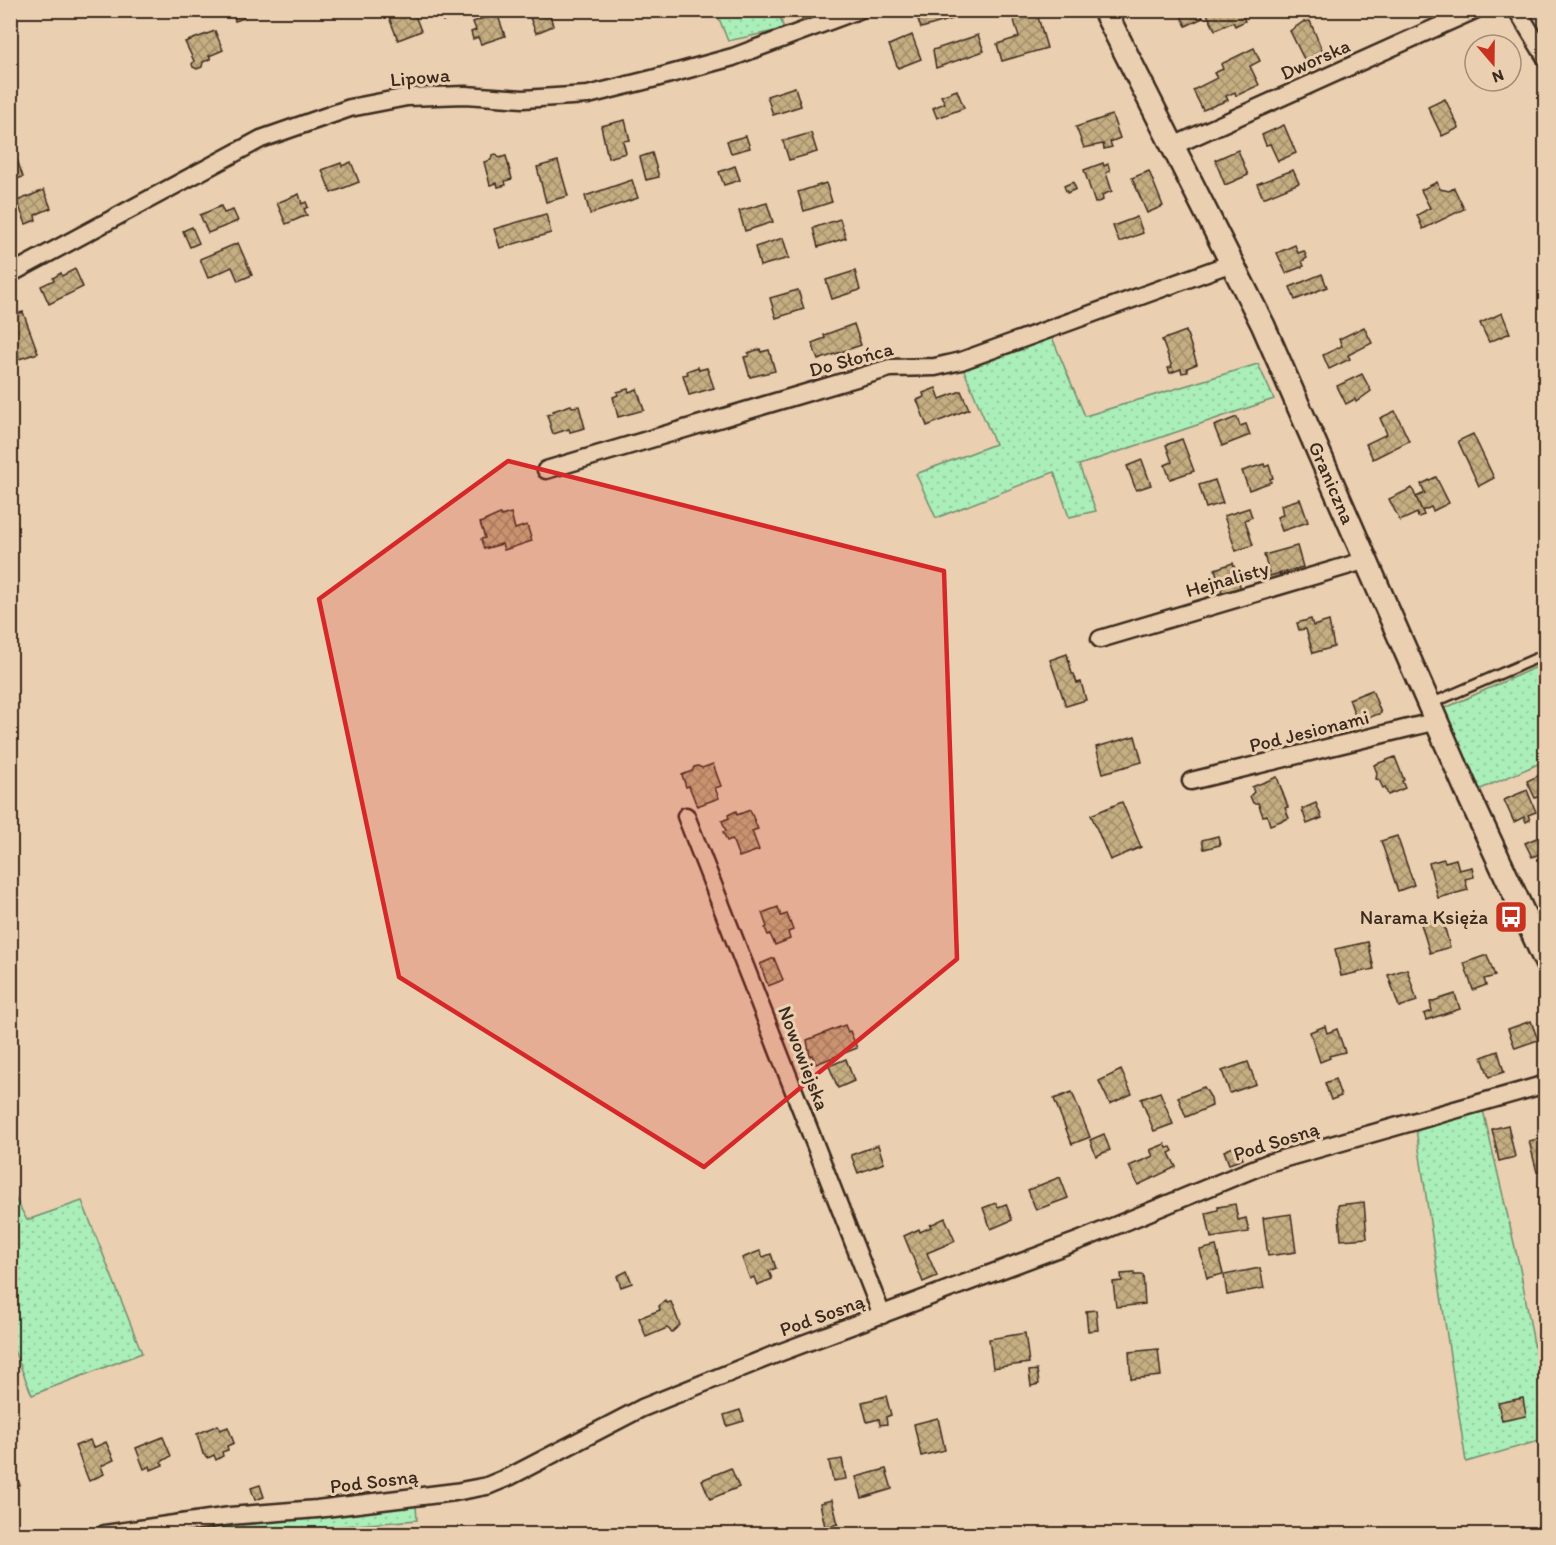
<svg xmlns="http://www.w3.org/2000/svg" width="1556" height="1545" viewBox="0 0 1556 1545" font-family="Itim,sans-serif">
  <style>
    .grass { fill: url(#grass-dots); stroke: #728c6c; stroke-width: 1.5 }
    .forest { fill: url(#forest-firs); stroke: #728c6c; stroke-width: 1.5 }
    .building { fill: url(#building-cross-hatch); stroke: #3b2a1e; stroke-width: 1.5 }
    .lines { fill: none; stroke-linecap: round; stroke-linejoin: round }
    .lane-casing { stroke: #3b2a1e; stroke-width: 13 }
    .street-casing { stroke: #3b2a1e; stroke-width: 21 }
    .secondary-casing { stroke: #3b2a1e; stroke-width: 27 }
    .lane { stroke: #eacfb1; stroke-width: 8 }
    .street { stroke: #eacfb1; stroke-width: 16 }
    .secondary { stroke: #eacfb1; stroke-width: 22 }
    .marked { fill: #d62828; fill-opacity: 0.2; stroke: #d62828; stroke-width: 4.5; stroke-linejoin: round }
    .labels { text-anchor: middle; stroke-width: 6; stroke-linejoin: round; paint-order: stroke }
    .street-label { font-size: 20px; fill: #3b2a1e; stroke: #eacfb1 }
    .poi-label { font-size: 20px; fill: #3b2a1e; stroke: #eacfb1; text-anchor: end }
  </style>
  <defs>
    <pattern id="grass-dots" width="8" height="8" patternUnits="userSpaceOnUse" patternTransform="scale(1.5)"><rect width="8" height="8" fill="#aaeeb9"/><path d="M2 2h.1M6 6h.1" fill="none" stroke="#93cc9f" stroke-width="1.8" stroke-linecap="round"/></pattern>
    <pattern id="forest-firs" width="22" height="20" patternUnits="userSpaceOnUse" patternTransform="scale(1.5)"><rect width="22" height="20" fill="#aaeeb9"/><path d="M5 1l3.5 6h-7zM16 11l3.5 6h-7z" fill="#93cc9f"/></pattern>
    <pattern id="building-cross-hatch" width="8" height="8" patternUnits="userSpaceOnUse" patternTransform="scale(1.5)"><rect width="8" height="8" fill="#c6ae83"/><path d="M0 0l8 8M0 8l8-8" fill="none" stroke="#a28e6b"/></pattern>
  </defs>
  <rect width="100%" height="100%" fill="#eacfb1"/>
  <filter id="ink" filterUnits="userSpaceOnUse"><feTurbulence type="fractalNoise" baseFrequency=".0167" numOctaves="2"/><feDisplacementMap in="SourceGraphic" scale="12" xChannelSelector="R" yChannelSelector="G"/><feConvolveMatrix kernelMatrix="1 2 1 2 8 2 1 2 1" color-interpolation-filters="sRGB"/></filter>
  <g filter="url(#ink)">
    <!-- grass -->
    <g class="grass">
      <path d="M716,11H778L784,29L728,41Z"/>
      <path d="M1051,335L1085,416L1258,364L1274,399L1079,465L1096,511L1069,517L1054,472L936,518L916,474L995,444L963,368Z"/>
      <path d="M1545,663V761L1476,791L1441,710Z"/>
      <path d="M1483,1110L1520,1269L1545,1403V1439L1466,1462L1416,1129Z"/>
      <path d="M14,1196L27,1220L82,1201L142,1353L32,1395L11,1343L10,1198Z"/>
      <path d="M416,1506L417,1520L284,1531V1534H273L272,1527L230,1529L227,1534H159L255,1521Z"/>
    </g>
    <!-- forest -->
    <path class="forest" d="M272,1527L273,1534H227L230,1529Z"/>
    <!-- building -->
    <g class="building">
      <path d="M231,10H250L242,13L244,18L235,21Z"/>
      <path d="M386,10H413L421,31L398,40Z"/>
      <path d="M439,10H469L470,12L443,21Z"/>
      <path d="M527,10H549L553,26L536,33Z"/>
      <path d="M925,10H946L949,20L921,28L916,14Z"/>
      <path d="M946,10H974V11L949,20Z"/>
      <path d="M1011,10H1036L1047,48L1002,61L997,44L1019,37Z"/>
      <path d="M1178,10H1199L1203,18L1186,26Z"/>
      <path d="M1211,10H1251L1252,12L1243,17L1245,21L1235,26L1233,22L1215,30L1206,12Z"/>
      <path d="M497,13L505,36L481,44L478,37L473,39L471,32L476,30L473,22Z"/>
      <path d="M1310,21L1324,55L1306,63L1290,31L1303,22Z"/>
      <path d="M215,31L223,50L209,56L211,59L203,62L202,67L197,69L193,67L192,64L194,61L185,42Z"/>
      <path d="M912,35L921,59L898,68L889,45Z"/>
      <path d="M978,35L984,51L936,68L933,50Z"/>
      <path d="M1254,48L1260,61L1250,66L1259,85L1236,96L1235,92L1226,96L1228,100L1203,110L1193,90L1217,78L1214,73L1223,69L1221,64Z"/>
      <path d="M795,87L801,106L773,115L767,96Z"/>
      <path d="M957,90L964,108L937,118L933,108L945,103L941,96Z"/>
      <path d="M1445,99L1459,128L1442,136L1428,107Z"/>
      <path d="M1112,115L1120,138L1110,142L1112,147L1104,149L1103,144L1084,148L1076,127Z"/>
      <path d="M625,120L630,140L623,141L626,153L608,158L601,126Z"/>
      <path d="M1284,125L1296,153L1278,161L1270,144L1266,145L1262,135Z"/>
      <path d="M811,133L817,152L789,160L783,141Z"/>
      <path d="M746,136L750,148L731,153L727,141Z"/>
      <path d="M13,148L23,177L10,181V149Z"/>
      <path d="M1238,150L1248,175L1225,185L1215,160Z"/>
      <path d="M652,153L659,177L646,180L640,157Z"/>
      <path d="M496,154L499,158L506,156L512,179L505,181L506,185L498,187L497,183L490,185L484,162L491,160L492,155Z"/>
      <path d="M558,161L568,196L546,202L537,167Z"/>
      <path d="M351,162L359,182L331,193L322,170L341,163L342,166Z"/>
      <path d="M1103,163L1104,166L1108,164L1110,171L1106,173L1112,191L1102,195L1103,200L1095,203L1084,170Z"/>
      <path d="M735,166L740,180L724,185L719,172Z"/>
      <path d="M1293,170L1299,183L1263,198L1257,184Z"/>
      <path d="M1149,171L1163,206L1147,213L1132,178Z"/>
      <path d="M632,180L638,198L590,214L585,196Z"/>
      <path d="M1073,182L1076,189L1067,193L1064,186Z"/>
      <path d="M1437,182L1440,189L1449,191L1454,188L1464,209L1423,229L1417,215L1430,208L1421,190Z"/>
      <path d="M826,183L832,202L804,211L798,192Z"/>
      <path d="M44,190L51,208L35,215L36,220L26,224L17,201Z"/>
      <path d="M299,194L302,204L306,202L308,207L304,209L307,215L286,224L277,203Z"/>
      <path d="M767,203L773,222L745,231L739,211Z"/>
      <path d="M221,206L224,213L233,210L238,221L208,233L200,215Z"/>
      <path d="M546,214L551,233L500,248L494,229Z"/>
      <path d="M1137,217L1143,233L1119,242L1113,226Z"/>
      <path d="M840,219L846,238L818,247L813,228Z"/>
      <path d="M192,227L199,243L190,247L183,231Z"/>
      <path d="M783,238L789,258L760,266L755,247Z"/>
      <path d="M238,243L252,275L238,281L232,267L208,278L200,259Z"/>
      <path d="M1295,245L1298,253L1304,251L1307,258L1302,261L1304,266L1286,273L1277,253Z"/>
      <path d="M75,269L83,287L49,304L41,286L54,280L53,278L61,273L62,276Z"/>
      <path d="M855,271L860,290L832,299L826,280Z"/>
      <path d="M1322,274L1327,287L1295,300L1290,287Z"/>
      <path d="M798,290L804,309L776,318L770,298Z"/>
      <path d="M23,312L38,353L19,359L10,335V316Z"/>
      <path d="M1502,313L1510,333L1489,342L1480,323Z"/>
      <path d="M854,324L861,345L818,360L812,343L825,338L824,335Z"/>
      <path d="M1364,327L1372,343L1348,355L1350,359L1329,369L1323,355L1342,346L1339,339Z"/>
      <path d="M1186,331L1197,364L1187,368L1188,372L1182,373L1181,369L1170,373L1168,368L1172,367L1162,340Z"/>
      <path d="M760,349L761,352L769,350L775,371L750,377L744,357L749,356L748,353Z"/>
      <path d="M698,367L699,370L707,368L714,388L689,395L683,375L688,374L687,371Z"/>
      <path d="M1362,374L1371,391L1356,402L1355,399L1346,404L1337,386Z"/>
      <path d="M936,388L940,399L961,391L969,409L927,426L917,400L924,397L923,393Z"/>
      <path d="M628,389L629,392L637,389L644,410L618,417L613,397L618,395L617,392Z"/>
      <path d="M571,405L572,407L579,406L585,428L570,432L569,429L553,434L547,415L554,413L553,411Z"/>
      <path d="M1395,411L1409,441L1373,459L1366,444L1387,434L1380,418Z"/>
      <path d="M1237,417L1240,426L1246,424L1250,435L1222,446L1214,426Z"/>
      <path d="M1473,434L1494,478L1479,486L1458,441Z"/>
      <path d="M1182,439L1194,471L1170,479L1165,465L1172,462L1166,445Z"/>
      <path d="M1142,460L1151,485L1136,490L1127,466Z"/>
      <path d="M1264,464L1265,467L1269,465L1273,478L1270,479L1271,482L1249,490L1242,471Z"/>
      <path d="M1436,477L1449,503L1433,511L1431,507L1422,511L1416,497L1425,493L1421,484Z"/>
      <path d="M1215,480L1223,503L1206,508L1199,485Z"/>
      <path d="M1412,488L1424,515L1418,517L1417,513L1400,521L1389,499Z"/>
      <path d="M1300,499L1308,522L1282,531L1277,517L1283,515L1281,505Z"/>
      <path d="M1249,508L1252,517L1245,520L1253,545L1236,551L1224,516Z"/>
      <path d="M511,513L515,529L527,525L532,541L504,550L502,544L484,549L481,539L485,538L480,523L500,514L501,516Z"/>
      <path d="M1297,546L1303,567L1270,576L1264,555Z"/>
      <path d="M1233,563L1242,592L1223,597L1215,569Z"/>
      <path d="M1311,619L1313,626L1329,621L1334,647L1313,653L1306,629L1299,630L1297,623Z"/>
      <path d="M1067,654L1072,674H1074L1077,683L1081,682L1086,700L1066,706L1050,660Z"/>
      <path d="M1372,690L1381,713L1365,719L1367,724L1359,726L1349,699Z"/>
      <path d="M1135,736L1142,762L1103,773L1096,747Z"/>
      <path d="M1395,757L1404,780L1402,781L1405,788L1388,795L1385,787L1383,788L1379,780L1376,779L1377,773L1374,765Z"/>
      <path d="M713,764L721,786L715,788L719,798L697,806L689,786L686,787L682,775L692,771L694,767L698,766L702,768Z"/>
      <path d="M1546,772V793L1535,798L1527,781Z"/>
      <path d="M1277,777L1288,807L1285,808L1289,818L1270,825L1267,815L1263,816L1258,803H1253L1250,796L1254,792L1252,787Z"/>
      <path d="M1527,790L1536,812L1528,815L1530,820L1526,822L1524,817L1514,822L1504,800Z"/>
      <path d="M1122,802L1141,847L1110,860L1091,815Z"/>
      <path d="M1316,803L1322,818L1307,824L1302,809Z"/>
      <path d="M750,810L758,829L752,831L759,850L739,857L732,839L727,841L723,832L726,831L722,821L729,818L728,815L736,811L737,815Z"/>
      <path d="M1546,834V851L1532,857L1525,843Z"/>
      <path d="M1218,836L1220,845L1204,849L1202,840Z"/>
      <path d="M1397,836L1414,885L1398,891L1381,841Z"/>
      <path d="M1444,859L1445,862L1456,859L1459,870L1472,867L1474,877L1465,879L1468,890L1438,898L1429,863Z"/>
      <path d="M778,907L781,916L787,914L793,930L788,932L790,939L775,945L770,934L768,935L765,928L767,927L762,913Z"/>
      <path d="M1442,918L1440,919L1441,925H1444L1450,947L1430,953L1421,924Z"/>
      <path d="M1368,942L1374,969L1341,976L1335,949Z"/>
      <path d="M1487,955L1495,976L1484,979L1486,985L1473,990L1464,963Z"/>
      <path d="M774,958L783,980L768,986L760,964Z"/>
      <path d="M1407,969L1417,1001L1399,1007L1388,975Z"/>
      <path d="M1455,994L1460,1009L1426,1020L1424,1014L1432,1011L1430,1002Z"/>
      <path d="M1531,1021L1538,1040L1515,1048L1508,1029Z"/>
      <path d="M845,1025L848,1032L850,1031L857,1048L816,1064L812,1055L810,1056L807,1040Z"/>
      <path d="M1325,1026L1327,1033L1337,1029L1345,1052L1329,1056L1330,1058L1320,1062L1310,1032Z"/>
      <path d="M1498,1051L1504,1072L1489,1077L1482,1057Z"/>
      <path d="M846,1059L854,1081L838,1088L829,1066Z"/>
      <path d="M1248,1062L1256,1084L1230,1093L1222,1071Z"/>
      <path d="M1121,1070L1132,1094L1110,1104L1099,1081Z"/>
      <path d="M1335,1079L1341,1096L1331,1100L1325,1083Z"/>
      <path d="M1204,1087L1211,1098L1212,1106L1186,1117L1178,1097Z"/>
      <path d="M1072,1092L1090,1137L1072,1144L1054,1099Z"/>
      <path d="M1160,1092L1173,1124L1154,1131L1141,1099Z"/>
      <path d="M1508,1125L1515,1157L1499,1161L1492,1129Z"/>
      <path d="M1104,1134L1110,1150L1096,1156L1090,1140Z"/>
      <path d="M1546,1137V1170L1537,1172L1529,1141Z"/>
      <path d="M1165,1144L1167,1148L1171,1147L1173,1151L1169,1153L1176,1167L1138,1185L1129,1166L1153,1156L1150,1150Z"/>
      <path d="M878,1145L884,1163L858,1173L851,1155Z"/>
      <path d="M1238,1145L1243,1159L1229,1164L1224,1151Z"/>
      <path d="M1060,1177L1068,1198L1036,1210L1028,1190Z"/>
      <path d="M1364,1202L1367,1238L1341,1240L1338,1205Z"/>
      <path d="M996,1203L998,1207L1006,1204L1012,1220L991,1229L983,1208Z"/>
      <path d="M1235,1204L1238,1220L1246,1218L1249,1232L1211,1238L1206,1213L1218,1210V1207Z"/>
      <path d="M1291,1214L1296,1252L1268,1256L1263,1218Z"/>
      <path d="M945,1218L955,1241L927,1253L937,1276L923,1282L904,1236L919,1229L920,1232L931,1227L930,1225Z"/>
      <path d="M1216,1246L1223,1274L1207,1278L1200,1250Z"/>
      <path d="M760,1251L763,1257L771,1254L776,1268L769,1271L772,1279L757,1285L754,1277L750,1279L742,1258Z"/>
      <path d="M1260,1268L1264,1288L1227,1295L1224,1275Z"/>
      <path d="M627,1271L632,1283L621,1287L617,1276Z"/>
      <path d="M1134,1273V1275H1143L1145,1304L1116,1307L1113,1282L1122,1281L1121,1274Z"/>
      <path d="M665,1301L667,1303L671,1302L680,1325L672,1332L667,1328L646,1337L639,1318L660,1310L659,1306Z"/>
      <path d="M1096,1310L1098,1330L1088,1331L1086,1311Z"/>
      <path d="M1025,1333L1029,1363L993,1368L989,1339Z"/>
      <path d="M1158,1349L1161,1376L1131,1379L1129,1352Z"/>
      <path d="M1037,1370L1039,1384L1031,1386L1029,1371Z"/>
      <path d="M886,1396L891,1415L886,1417L887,1424L880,1425L879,1419L867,1422L862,1402Z"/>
      <path d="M1523,1398L1526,1416L1502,1421L1498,1403Z"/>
      <path d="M740,1410L744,1421L727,1426L724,1415Z"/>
      <path d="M938,1418L945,1450L921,1456L914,1424Z"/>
      <path d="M218,1425L220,1430L228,1427L234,1443L227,1446L228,1450L222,1452L223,1456L216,1460L214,1455L208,1458L203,1454L197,1434Z"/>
      <path d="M163,1437L171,1456L161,1462L163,1465L151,1470L150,1466L144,1469L136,1448Z"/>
      <path d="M90,1440L93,1448L106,1442L114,1460L101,1466L104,1474L89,1481L75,1446Z"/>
      <path d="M842,1459L846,1479L833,1481L829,1461Z"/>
      <path d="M10,1460L20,1485L10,1489Z"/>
      <path d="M731,1468L739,1487L710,1499L702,1480Z"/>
      <path d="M886,1469L892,1489L862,1498L856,1477Z"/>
      <path d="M260,1485L264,1497L255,1500L251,1488Z"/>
      <path d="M832,1500L838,1524L825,1527L820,1503Z"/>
    </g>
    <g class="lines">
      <defs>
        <path id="lane" d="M1430,704L1546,654"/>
        <g id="street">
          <path d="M1517,10L1546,58"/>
          <path d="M1173,146L1475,10"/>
          <path d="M10,274L261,139L350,108L407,97L465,95L523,99L588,95L652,79L733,57L859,10"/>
          <path d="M546,470L890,368L935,367L961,361L1232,263"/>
          <path d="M1100,639L1367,560"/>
          <path d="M1191,781L1437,721"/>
          <path d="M686,816L882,1315"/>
          <path d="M105,1534L230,1516L317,1509L455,1492L487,1486L511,1476L642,1408L776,1354L1083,1239L1268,1163L1546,1084"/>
        </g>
        <g id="secondary">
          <path id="s1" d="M1104,10L1263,325L1470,798L1546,962"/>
        </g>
      </defs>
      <!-- lane casing -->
      <use href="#lane" class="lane-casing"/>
      <!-- street casing -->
      <use href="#street" class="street-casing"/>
      <!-- secondary casing -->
      <use href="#secondary" class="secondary-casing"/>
      <!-- lane -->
      <use href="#lane" class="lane"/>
      <!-- street -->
      <use href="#street" class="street"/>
      <!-- secondary -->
      <use href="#secondary" class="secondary"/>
    </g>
  </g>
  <!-- marked area -->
  <path class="marked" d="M508,461L944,571L957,959L704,1167L399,977L319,599Z"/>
  <!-- icons -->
  <defs>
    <symbol id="bus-square" viewBox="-11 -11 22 22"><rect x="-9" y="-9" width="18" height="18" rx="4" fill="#c8321e" stroke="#eacfb1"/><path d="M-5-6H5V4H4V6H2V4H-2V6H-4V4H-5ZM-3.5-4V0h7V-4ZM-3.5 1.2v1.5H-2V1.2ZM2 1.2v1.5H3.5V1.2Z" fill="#fff"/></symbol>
  </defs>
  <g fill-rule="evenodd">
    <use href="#bus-square" x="1492" y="898" width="38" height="38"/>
  </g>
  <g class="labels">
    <!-- street labels -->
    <g class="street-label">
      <text transform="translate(1315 59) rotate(-24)" y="7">Dworska</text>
      <text transform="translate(420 77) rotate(-5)" y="7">Lipowa</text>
      <text transform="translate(851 359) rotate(-15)" y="7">Do Słońca</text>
      <text dy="7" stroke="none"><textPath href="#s1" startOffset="525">Graniczna</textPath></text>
      <text transform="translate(1227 579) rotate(-16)" y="7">Hejnalisty</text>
      <text transform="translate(1309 731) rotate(-14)" y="7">Pod Jesionami</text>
      <text transform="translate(804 1058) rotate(69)" y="7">Nowowiejska</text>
      <text transform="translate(1276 1141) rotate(-18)" y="7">Pod Sosną</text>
      <text transform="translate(822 1315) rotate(-20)" y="7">Pod Sosną</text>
      <text transform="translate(374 1481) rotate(-7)" y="7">Pod Sosną</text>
    </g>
    <!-- poi labels -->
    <g class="poi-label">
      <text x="1488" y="924">Narama Księża</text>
    </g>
  </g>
  <!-- margin -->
  <rect width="1556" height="1545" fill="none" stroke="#eacfb1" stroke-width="36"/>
  <rect x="18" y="18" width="1520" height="1509" fill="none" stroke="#3b2a1e" stroke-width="2" filter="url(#ink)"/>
  <!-- north arrow -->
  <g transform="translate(1493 63) rotate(160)"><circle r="28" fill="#eacfb1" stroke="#a48d76" stroke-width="1.5"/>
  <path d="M0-4.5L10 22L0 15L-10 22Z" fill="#c8321e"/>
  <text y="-9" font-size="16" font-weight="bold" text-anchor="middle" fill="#3b2a1e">N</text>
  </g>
</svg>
